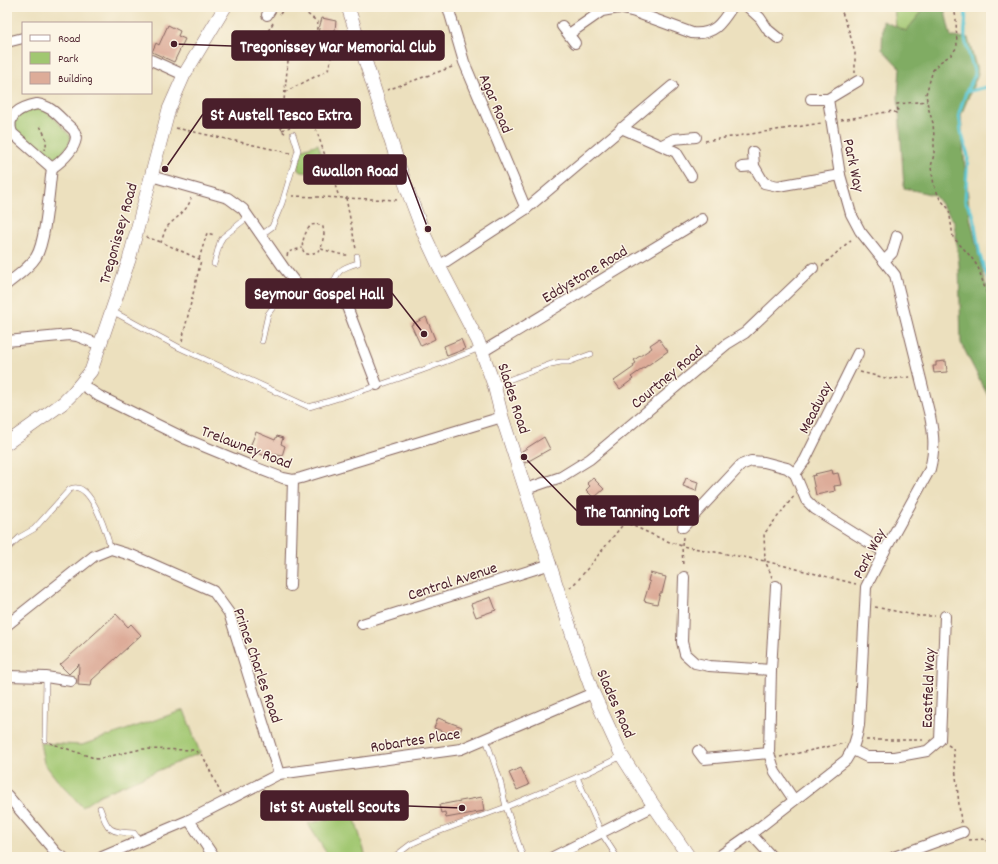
<svg xmlns="http://www.w3.org/2000/svg" width="998" height="864" viewBox="0 0 998 864" font-family="Dekko,sans-serif">
  <style>
    .green { fill: #a1c771; stroke: #76734e }
    .forest { fill: #80ac63; stroke: #656647 }
    .lines { fill: none; stroke-linecap: round; stroke-linejoin: round }
    .stream { stroke: #5ec9d8; stroke-width: 3 }
    .building { fill: #ddac99 }
    .service-casing { stroke: #83635e; stroke-width: 6 }
    .minor-casing { stroke: #83635e; stroke-width: 12 }
    .tertiary-casing { stroke: #83635e; stroke-width: 14 }
    .path { stroke: #83635e; stroke-width: 1.5; stroke-dasharray: 3 3; stroke-linecap: butt }
    .service { stroke: #fff; stroke-width: 5 }
    .minor { stroke: #fff; stroke-width: 10 }
    .tertiary { stroke: #fff; stroke-width: 13 }
    .labels { text-anchor: middle; stroke-width: 3; stroke-linejoin: round; paint-order: stroke }
    .street-label { font-size: 16px; fill: #4a1f2b; stroke: #fcf5e5 }
    .leader { fill: none; stroke: #4a1f2b; stroke-width: 1.5 }
    .callout-dot { fill: #4a1f2b; stroke: #fcf5e5; stroke-width: 1.5 }
    .callout { fill: #4a1f2b; stroke: #4a1f2b; stroke-width: 1.5 }
    .callout-label { font-size: 17px; text-anchor: middle; font-weight: bold; fill: #fff }
  </style>
  <rect width="100%" height="100%" fill="#fcf5e5"/>
  <filter id="ink" filterUnits="userSpaceOnUse"><feTurbulence type="fractalNoise" baseFrequency=".025" numOctaves="2"/><feDisplacementMap in="SourceGraphic" scale="8" xChannelSelector="R" yChannelSelector="G"/><feConvolveMatrix kernelMatrix="1 2 1 2 8 2 1 2 1" color-interpolation-filters="sRGB"/></filter>
  <filter id="wash" filterUnits="userSpaceOnUse"><feTurbulence type="fractalNoise" baseFrequency=".012" numOctaves="4" result="noise"/><feDisplacementMap in="SourceGraphic" scale="16" xChannelSelector="R" yChannelSelector="G"/><feGaussianBlur stdDeviation="0.9" result="paint"/><feColorMatrix in="noise" values="0 0 0 0 0 0 0 0 0 0 0 0 0 0 0 0 0 1.4 0 .05"/><feComposite in="paint" operator="in"/></filter>
  <g filter="url(#wash)">
    <rect width="100%" height="100%" fill="#ece0be"/>
    <!-- green -->
    <g class="green">
      <path d="M894,7H926L906,31L896,27Z"/>
      <path d="M42,108L56,120L71,137L69,144L60,156L55,158L47,157L17,134L14,122C18,112 32,109 42,108Z"/>
      <path d="M318,144L323,159L317,162L312,171C307,173 302,173 298,170L300,150Z"/>
      <path d="M184,710L200,753L100,795L82,807L70,793L57,780L44,763L40,743L82,745Z"/>
      <path d="M353,812L366,857H329L308,824Z"/>
    </g>
    <!-- forest -->
    <path class="forest" d="M926,7H944L951,37L968,38L978,74L961,115L964,157L970,217L986,286L991,285V402L961,343L959,265L954,221L934,195L904,188L898,96L900,68L882,49L883,21L906,31Z"/>
    <g class="lines">
      <!-- stream -->
      <g class="stream">
        <path d="M965,7C967,18 964,28 965,38C967,51 972,63 975,75L966,92L959,113L961,131L968,156L965,201L973,214L980,256L991,288"/>
        <path d="M966,92L991,86"/>
      </g>
    </g>
    <g id="blocks">
      <!-- building -->
      <g class="building">
        <path d="M322,18L336,21L334,38L337,39L335,49L317,45L319,36H317Z"/>
        <path d="M168,25L180,31L178,36L185,39L174,62L152,52L156,43L159,45Z"/>
        <path d="M426,317L435,339L421,346L411,325Z"/>
        <path d="M461,339L465,349L447,356L444,346Z"/>
        <path d="M659,339L668,351L631,377L633,379L620,389L614,381L634,367L633,365L636,363L634,360L652,348L650,345Z"/>
        <path d="M946,361L947,372L934,373L933,366H936V362Z"/>
        <path d="M256,432L275,440L277,436L283,438L281,444L285,446L282,456L273,454L272,457L265,454V456L249,449Z"/>
        <path d="M544,437L550,449L525,463L522,451Z"/>
        <path d="M832,470L833,474L838,473L841,485L834,486L835,491L816,495L812,476L816,475L815,474Z"/>
        <path d="M593,478L604,489L594,498L586,490L590,486L587,483Z"/>
        <path d="M686,478L698,482L696,491L683,486Z"/>
        <path d="M650,573L666,577L662,593H660L657,604L644,601L650,582L648,581Z"/>
        <path d="M491,597L496,610L476,617L471,604Z"/>
        <path d="M116,614L128,627L131,624L141,635L92,680L91,686L78,685L79,664L69,674L60,665Z"/>
        <path d="M438,718L462,727L458,737L434,728Z"/>
        <path d="M521,768L529,785L517,790L509,773Z"/>
        <path d="M482,797L484,811L446,818L445,812L441,813L439,805Z"/>
      </g>
    </g>
  </g>
  <g filter="url(#ink)">
    <use href="#blocks" fill-opacity="0" stroke="#83635e" stroke-width="1"/>
    <g class="lines">
      <defs>
        <g id="service">
          <path d="M261,235L272,227L282,203L298,150L293,134"/>
          <path d="M214,264L220,242L223,237L248,217"/>
          <path d="M332,288C337,270 341,268 358,263L357,256"/>
          <path d="M112,311L180,348L309,407C367,390 424,371 480,348"/>
          <path d="M262,341L268,314L282,295L294,280"/>
          <path d="M495,385L551,364L561,362H569L591,354"/>
          <path d="M7,549L20,537L34,529L70,489C73,488 75,487 78,488C94,492 107,535 111,549"/>
          <path d="M45,740L46,677"/>
          <path d="M577,777L602,834L617,857"/>
          <path d="M100,808C108,831 109,832 134,833L140,841"/>
          <path d="M394,857L411,844L438,832L506,807L500,780L486,739"/>
          <path d="M523,857L506,807L587,773L622,756"/>
        </g>
        <g id="minor">
          <path d="M448,7L464,62L526,209"/>
          <path d="M748,7L760,18L768,30L779,39"/>
          <path d="M267,15L272,7"/>
          <path d="M562,26L575,43"/>
          <path d="M569,34L602,11L619,8L635,12L692,33C714,35 721,24 732,7"/>
          <path d="M7,42L23,38"/>
          <path d="M151,60L184,75"/>
          <path d="M811,99H828"/>
          <path d="M37,104C49,106 55,112 63,120C66,124 71,127 74,131C82,144 61,162 52,168L12,133C5,114 22,107 37,104Z"/>
          <path d="M621,128L676,152L691,176"/>
          <path d="M662,145L674,139L696,137"/>
          <path d="M753,152L754,166L764,183L778,186L840,175"/>
          <path d="M742,167L754,166"/>
          <path d="M151,176L228,198L243,209L284,268L299,287L305,292L313,293L322,292L332,288L341,291L377,385"/>
          <path d="M884,261L892,253L897,236"/>
          <path d="M439,266L526,209L672,86"/>
          <path d="M7,284C17,276 29,268 36,257C46,241 49,189 52,168"/>
          <path d="M7,341L70,335L77,336L100,345"/>
          <path d="M482,352L702,219"/>
          <path d="M81,384L99,396L186,439L249,465L283,478L293,480L301,478L502,417"/>
          <path d="M795,474L805,460L858,353"/>
          <path d="M526,489L561,477L590,459L727,344L745,333L813,268"/>
          <path d="M683,527L741,465L751,461L764,462L787,468L795,474L806,500L815,509L884,552"/>
          <path d="M684,577L682,642L685,654L695,663L709,666L771,670"/>
          <path d="M290,586L293,480"/>
          <path d="M776,586L771,670L769,753L775,772L794,800"/>
          <path d="M362,624L551,564"/>
          <path d="M7,625L94,556L111,549L134,556L213,591L229,613L279,774"/>
          <path d="M7,676L46,677L71,681"/>
          <path d="M853,750L867,757H894L927,751L940,740L945,616"/>
          <path d="M698,751L704,759L769,753"/>
          <path d="M7,795L57,854L63,857"/>
          <path d="M189,820L214,857"/>
          <path d="M751,834L772,857"/>
          <path d="M102,857L189,820L279,774L461,749L593,693"/>
          <path d="M553,857L654,806"/>
          <path d="M718,857L751,834L846,760C854,748 857,738 859,725L866,587L884,552L930,469C935,449 934,436 930,416L895,275L860,231L851,214L840,175L828,99L858,81"/>
          <path d="M894,857L963,832"/>
        </g>
        <g id="tertiary">
          <path d="M348,7L399,166L410,197L424,234L439,266L478,341L494,385L502,417L576,646L593,693L622,756L654,806L689,857"/>
          <path d="M7,443L63,403L73,393L91,371L129,260L169,109L184,75L225,7"/>
        </g>
      </defs>
      <!-- service casing -->
      <use href="#service" class="service-casing"/>
      <!-- minor casing -->
      <use href="#minor" class="minor-casing"/>
      <!-- tertiary casing -->
      <use href="#tertiary" class="tertiary-casing"/>
      <!-- path -->
      <g class="path">
        <path d="M298,7L318,22L314,45"/>
        <path d="M840,7L849,31L855,53V73"/>
        <path d="M954,7L956,19L957,47L951,55L940,62L933,70L926,94L928,107L933,123L934,137V154L931,167L934,185L940,199L949,209L953,237L971,257L978,267L991,307"/>
        <path d="M955,11L969,7"/>
        <path d="M280,14L285,7"/>
        <path d="M273,23L268,31L289,51L281,130L286,134"/>
        <path d="M387,90L455,66"/>
        <path d="M285,92L328,70L333,50L292,41L289,51"/>
        <path d="M841,120L893,111L896,113L898,112L897,104L927,101"/>
        <path d="M40,126C45,135 48,140 45,150"/>
        <path d="M293,126L313,120L339,197"/>
        <path d="M176,128L290,153"/>
        <path d="M282,130L290,127"/>
        <path d="M705,141L822,123"/>
        <path d="M292,196L398,200"/>
        <path d="M346,198L356,249"/>
        <path d="M317,224L323,227L324,234L321,249C296,266 300,237 311,225Z"/>
        <path d="M146,237L161,242"/>
        <path d="M321,249L343,255H350"/>
        <path d="M287,256L288,252L302,248"/>
        <path d="M199,259L207,233L215,235"/>
        <path d="M822,266L853,238"/>
        <path d="M182,341L201,260L161,242C163,238 164,231 167,227C175,218 188,211 191,198"/>
        <path d="M860,372L890,379L911,377"/>
        <path d="M683,537L682,546L683,567"/>
        <path d="M772,578L771,574L765,561L764,534L794,496"/>
        <path d="M570,588L579,579L625,522L664,540L682,546L765,561L856,584"/>
        <path d="M875,607L919,616H935"/>
        <path d="M866,740H924"/>
        <path d="M50,743L97,759L142,749L194,750L203,756L221,794"/>
        <path d="M948,745L953,748L961,823"/>
        <path d="M780,757L845,743"/>
        <path d="M969,840L985,839L991,846"/>
      </g>
      <!-- service -->
      <use href="#service" class="service"/>
      <!-- minor -->
      <use href="#minor" class="minor"/>
      <!-- tertiary -->
      <use href="#tertiary" class="tertiary"/>
    </g>
  </g>
  <g class="labels">
    <!-- street labels -->
    <g class="street-label">
      <text transform="translate(497 103) rotate(67)" y="6">Agar Road</text>
      <text transform="translate(855 165) rotate(78)" y="6">Park Way</text>
      <text transform="translate(117 233) rotate(-74)" y="6">Tregonissey Road</text>
      <text transform="translate(584 273) rotate(-31)" y="6">Eddystone Road</text>
      <text transform="translate(666 376) rotate(-40)" y="6">Courtney Road</text>
      <text transform="translate(515 398) rotate(72)" y="6">Slades Road</text>
      <text transform="translate(814 407) rotate(-63)" y="6">Meadway</text>
      <text transform="translate(247 446) rotate(21)" y="6">Trelawney Road</text>
      <text transform="translate(868 553) rotate(-63)" y="6">Park Way</text>
      <text transform="translate(452 580) rotate(-18)" y="6">Central Avenue</text>
      <text transform="translate(259 665) rotate(71)" y="6">Prince Charles Road</text>
      <text transform="translate(927 688) rotate(-88)" y="6">Eastfield Way</text>
      <text transform="translate(617 703) rotate(66)" y="6">Slades Road</text>
      <text transform="translate(415 739) rotate(-9)" y="6">Robartes Place</text>
    </g>
  </g>
  <!-- callouts -->
  <path class="leader" d="M174 44L232 46M165 169L203 114M428 229L406 170M424 334L392 293M524 457L577 511M462 808L408 806"/>
  <g class="callout-dot">
    <circle cx="174" cy="44" r="4"/>
    <circle cx="165" cy="169" r="4"/>
    <circle cx="428" cy="229" r="4"/>
    <circle cx="424" cy="334" r="4"/>
    <circle cx="524" cy="457" r="4"/>
    <circle cx="462" cy="808" r="4"/>
  </g>
  <g class="callout">
    <rect x="232" y="31" width="212" height="29" rx="4"/>
    <rect x="203" y="99" width="157" height="29" rx="4"/>
    <rect x="304" y="155" width="102" height="29" rx="4"/>
    <rect x="246" y="279" width="146" height="29" rx="4"/>
    <rect x="577" y="496" width="121" height="29" rx="4"/>
    <rect x="261" y="791" width="147" height="29" rx="4"/>
  </g>
  <g class="callout-label">
    <text x="338" y="52">Tregonissey War Memorial Club</text>
    <text x="281" y="120">St Austell Tesco Extra</text>
    <text x="355" y="176">Gwallon Road</text>
    <text x="319" y="299">Seymour Gospel Hall</text>
    <text x="637" y="517">The Tanning Loft</text>
    <text x="335" y="812">1st St Austell Scouts</text>
  </g>
  <!-- margin -->
  <rect width="998" height="864" fill="none" stroke="#fcf5e5" stroke-width="24"/>
  <!-- legend -->
  <rect x="22" y="22" width="130" height="72" fill="#fcf5e5" stroke="#b59f9b"/>
  <rect x="30" y="35" width="20" height="6" fill="#ffffff" stroke="#b59f9b"/>
  <text x="58" y="42" font-size="12" fill="#4a1f2b">Road</text>
  <rect x="30" y="52" width="20" height="12" fill="#a1c771" stroke="#b59f9b"/>
  <text x="58" y="62" font-size="12" fill="#4a1f2b">Park</text>
  <rect x="30" y="72" width="20" height="12" fill="#ddac99" stroke="#b59f9b"/>
  <text x="58" y="82" font-size="12" fill="#4a1f2b">Building</text>
</svg>
